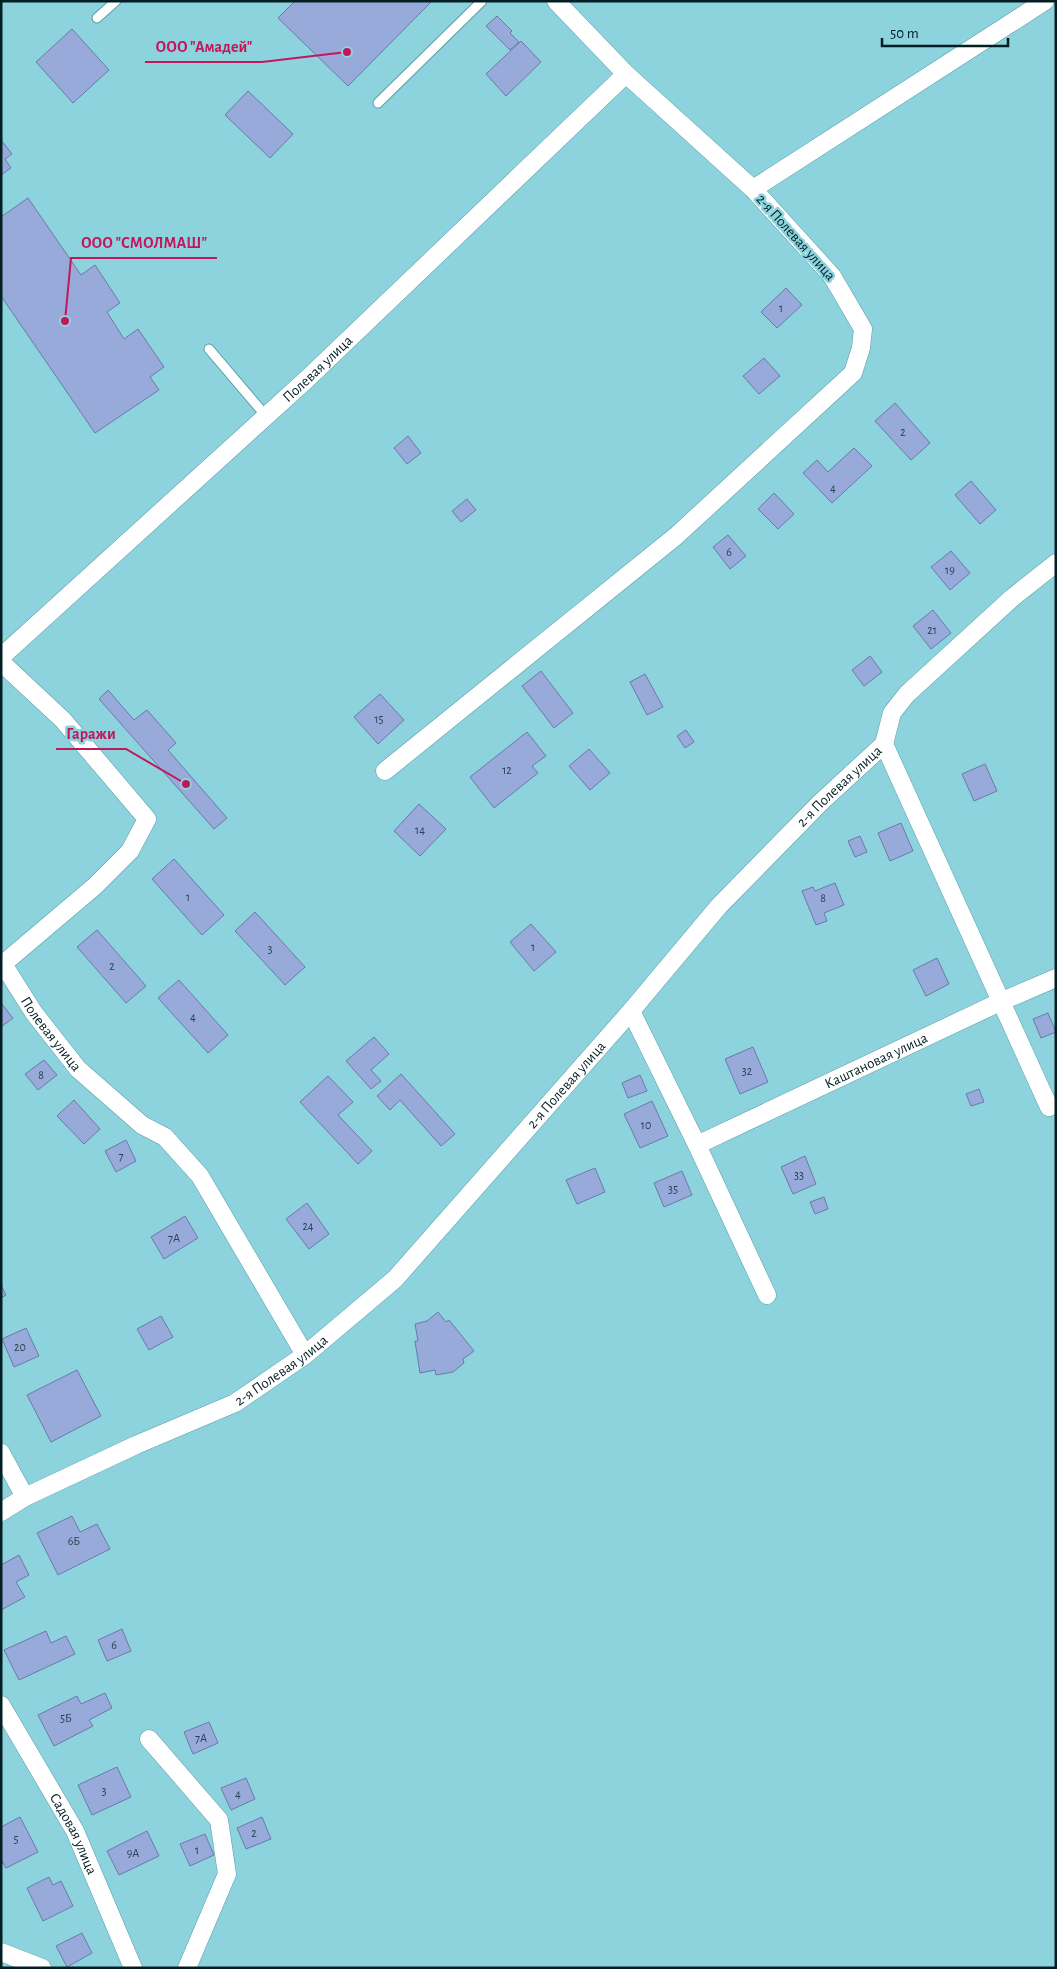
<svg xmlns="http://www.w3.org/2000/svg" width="1057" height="1969" viewBox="0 0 1057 1969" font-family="'Alegreya Sans',sans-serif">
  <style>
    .building { fill: #98aada; stroke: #697aa7 }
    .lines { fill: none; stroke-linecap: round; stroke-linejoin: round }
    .lane-casing { stroke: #599ea9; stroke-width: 11 }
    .street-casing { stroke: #599ea9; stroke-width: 19 }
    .lane { stroke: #fff; stroke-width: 9 }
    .street { stroke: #fff; stroke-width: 18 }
    .labels { text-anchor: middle; stroke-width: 5; stroke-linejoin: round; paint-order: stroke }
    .number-label { font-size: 12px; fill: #284251 }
    .street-label { font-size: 15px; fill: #021f23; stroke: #8dd3de }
    .leader { fill: none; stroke: #c2185b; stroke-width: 2 }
    .callout-dot { fill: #c2185b; stroke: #8dd3de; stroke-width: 2 }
    .callout-label { font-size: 16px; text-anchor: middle; font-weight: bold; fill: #c2185b; stroke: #8dd3de; stroke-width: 5; stroke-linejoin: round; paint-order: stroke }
  </style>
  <rect width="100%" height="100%" fill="#8dd3de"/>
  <!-- building -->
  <g class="building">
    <path d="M295,1H432L348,86L278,18Z"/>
    <path d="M497,16L512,31L510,33L519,42L510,50L486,26Z"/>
    <path d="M72,29L109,70L73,103L36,62Z"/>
    <path d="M521,41L541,62L506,96L486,74Z"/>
    <path d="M248,91L293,134L270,158L225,115Z"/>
    <path d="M1,140L12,154L5,159L11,168L1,175Z"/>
    <path d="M28,198L81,275L95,265L120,303L107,312L124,339L138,329L164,367L150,377L159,390L95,433L1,296V217Z"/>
    <path d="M786,288L802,305L777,328L761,312Z"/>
    <path d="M764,358L780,376L759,394L743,376Z"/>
    <path d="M895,403L930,443L911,460L875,421Z"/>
    <path d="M408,436L421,453L407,464L394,448Z"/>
    <path d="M854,448L872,466L832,503L803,473L817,460L828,472Z"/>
    <path d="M971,481L996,510L980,524L955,495Z"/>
    <path d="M774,493L794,514L778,529L758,509Z"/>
    <path d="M467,499L476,510L461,522L452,511Z"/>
    <path d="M728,535L746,556L730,569L713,547Z"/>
    <path d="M951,551L970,573L950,590L931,567Z"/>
    <path d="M933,610L951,633L931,649L913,626Z"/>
    <path d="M870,656L882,672L864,686L852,670Z"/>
    <path d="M541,671L573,713L554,728L522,686Z"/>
    <path d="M645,674L663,707L647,715L630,682Z"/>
    <path d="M108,690L134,720L147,710L176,743L168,750L227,818L214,829L99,699Z"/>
    <path d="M380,694L404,720L378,744L354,717Z"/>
    <path d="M686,730L694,742L685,748L677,736Z"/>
    <path d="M527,732L546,756L532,766L538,773L494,808L470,777Z"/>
    <path d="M589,749L610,773L590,790L569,766Z"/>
    <path d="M985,764L997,791L974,801L962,774Z"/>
    <path d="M419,804L446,829L420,856L394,831Z"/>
    <path d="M901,823L913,851L890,861L878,833Z"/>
    <path d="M860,836L867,852L855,857L848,841Z"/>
    <path d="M174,859L224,915L202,935L152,879Z"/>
    <path d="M835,883L844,905L824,913L827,921L816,925L802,891L813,887L815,891Z"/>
    <path d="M255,912L305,967L285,985L235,931Z"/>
    <path d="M531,924L556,952L534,971L510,942Z"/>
    <path d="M97,930L146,986L126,1003L77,947Z"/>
    <path d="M937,958L949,984L926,996L913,970Z"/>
    <path d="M179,980L228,1035L208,1053L158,998Z"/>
    <path d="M1,1003L13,1018L1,1027Z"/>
    <path d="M1048,1013L1056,1032L1041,1038L1033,1019Z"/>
    <path d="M374,1037L389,1054L371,1070L381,1081L371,1089L346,1061Z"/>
    <path d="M753,1047L768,1082L740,1094L725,1059Z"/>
    <path d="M44,1060L57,1075L38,1090L25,1074Z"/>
    <path d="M401,1074L455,1134L441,1146L400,1100L390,1110L377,1096Z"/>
    <path d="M640,1075L647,1091L628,1098L622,1083Z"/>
    <path d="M328,1076L353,1102L338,1115L372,1151L358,1164L300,1102Z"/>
    <path d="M979,1089L984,1102L971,1106L966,1094Z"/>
    <path d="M74,1100L100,1129L84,1144L57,1116Z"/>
    <path d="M652,1101L668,1136L640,1148L624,1114Z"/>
    <path d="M126,1140L136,1161L116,1172L105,1151Z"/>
    <path d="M805,1156L816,1184L793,1194L781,1167Z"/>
    <path d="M595,1168L605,1192L577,1204L566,1180Z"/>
    <path d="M682,1171L692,1195L664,1207L654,1183Z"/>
    <path d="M824,1197L828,1209L815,1214L810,1202Z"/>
    <path d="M307,1203L329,1234L309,1249L286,1219Z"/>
    <path d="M185,1216L198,1238L164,1259L151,1237Z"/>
    <path d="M1,1285L6,1295L1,1298Z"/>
    <path d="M438,1312L446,1322L449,1320L474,1351L463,1359L464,1363L453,1372L436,1375L435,1370L420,1373L415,1341H418L415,1324L427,1321Z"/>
    <path d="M161,1316L173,1337L149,1350L137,1329Z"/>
    <path d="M26,1328L39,1356L14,1367L2,1339Z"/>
    <path d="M77,1370L101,1416L51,1442L27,1395Z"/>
    <path d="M72,1516L80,1532L97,1524L110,1549L58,1575L37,1533Z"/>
    <path d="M19,1555L29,1575L16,1582L25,1597L1,1610V1565Z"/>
    <path d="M122,1629L131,1651L107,1661L98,1640Z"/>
    <path d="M46,1631L51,1643L66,1636L75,1654L19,1680L4,1650Z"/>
    <path d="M105,1693L112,1708L89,1720L93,1726L54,1746L38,1715L77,1696L81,1704Z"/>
    <path d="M209,1722L218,1743L193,1754L184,1732Z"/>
    <path d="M117,1767L131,1797L92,1815L78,1785Z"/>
    <path d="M246,1778L255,1799L231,1810L221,1788Z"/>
    <path d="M20,1817L38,1852L6,1868L1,1859V1827Z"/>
    <path d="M262,1817L271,1839L246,1849L237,1828Z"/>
    <path d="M147,1831L159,1856L119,1875L107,1851Z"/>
    <path d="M205,1834L214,1855L190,1866L180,1844Z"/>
    <path d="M49,1877L53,1885L61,1881L73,1906L43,1921L27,1888Z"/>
    <path d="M82,1933L92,1953L67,1967L56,1946Z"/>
  </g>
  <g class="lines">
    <defs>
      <g id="lane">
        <path d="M97,18L116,1"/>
        <path d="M378,103L482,1"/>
        <path d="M209,349L266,416"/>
      </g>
      <g id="street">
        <path d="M753,189L1045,1"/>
        <path id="s1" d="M1,657L307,379L626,74"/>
        <path id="s2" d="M1,662L63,720L147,819L130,851L95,886L3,964L34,1013L78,1069L142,1125L165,1137L200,1176L305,1355"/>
        <path d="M884,744L1049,1107"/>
        <path d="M385,771L676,536L853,373L861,348L863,329L832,276L753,189L626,74L556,1"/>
        <path d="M631,1011L697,1145L767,1295"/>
        <path id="s3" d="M697,1145L1000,1002L1056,978"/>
        <path d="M1,1453L25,1497"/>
        <path id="s4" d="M1,1512L25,1497L136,1445L235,1403L305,1355L395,1279L631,1011L719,906L820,803L884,744L892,713L907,694L1012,598L1056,563"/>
        <path id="s5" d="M1,1705L75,1831L133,1968"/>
        <path d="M149,1739L219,1820L227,1874L187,1968"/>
        <path d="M1,1952L42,1968"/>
      </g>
    </defs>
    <!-- lane casing -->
    <use href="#lane" class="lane-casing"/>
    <!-- street casing -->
    <use href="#street" class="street-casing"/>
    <!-- lane -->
    <use href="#lane" class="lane"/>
    <!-- street -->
    <use href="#street" class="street"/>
  </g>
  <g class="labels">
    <!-- number labels -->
    <g class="number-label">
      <text x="781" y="312">1</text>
      <text x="903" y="436">2</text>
      <text x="833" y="492">4</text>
      <text x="729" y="556">6</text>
      <text x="950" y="574">19</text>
      <text x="932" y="634">21</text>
      <text x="379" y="723">15</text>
      <text x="507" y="774">12</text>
      <text x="420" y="834">14</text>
      <text x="188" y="901">1</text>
      <text x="823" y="902">8</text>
      <text x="533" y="951">1</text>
      <text x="270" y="953">3</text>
      <text x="112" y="970">2</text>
      <text x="193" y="1021">4</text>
      <text x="747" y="1075">32</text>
      <text x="41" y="1079">8</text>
      <text x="646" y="1129">10</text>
      <text x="121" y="1160">7</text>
      <text x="799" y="1179">33</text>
      <text x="673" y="1193">35</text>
      <text x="308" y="1230">24</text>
      <text x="174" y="1242">7А</text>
      <text x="20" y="1351">20</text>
      <text x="74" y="1545">6Б</text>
      <text x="114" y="1649">6</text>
      <text x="66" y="1722">5Б</text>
      <text x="201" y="1742">7А</text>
      <text x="104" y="1795">3</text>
      <text x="238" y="1798">4</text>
      <text x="254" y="1837">2</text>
      <text x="16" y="1843">5</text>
      <text x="197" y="1854">1</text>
      <text x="133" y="1857">9А</text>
    </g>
    <!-- street labels -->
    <g class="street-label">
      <text transform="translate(796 237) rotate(48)" y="5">2-я Полевая улица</text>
      <text dy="5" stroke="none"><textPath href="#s1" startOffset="428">Полевая улица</textPath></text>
      <text dy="5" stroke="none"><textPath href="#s4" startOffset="1125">2-я Полевая улица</textPath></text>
      <text dy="5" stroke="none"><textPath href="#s2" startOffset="506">Полевая улица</textPath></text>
      <text dy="5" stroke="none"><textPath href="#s3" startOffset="198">Каштановая улица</textPath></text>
      <text dy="5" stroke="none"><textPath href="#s4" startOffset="720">2-я Полевая улица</textPath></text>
      <text dy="5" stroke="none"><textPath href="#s4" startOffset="315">2-я Полевая улица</textPath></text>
      <text dy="5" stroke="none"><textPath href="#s5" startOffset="148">Садовая улица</textPath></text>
    </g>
  </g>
  <!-- callouts -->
  <path class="leader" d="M347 52L262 62H145M65 321L71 258H217M186 784L126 749H56"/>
  <g class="callout-dot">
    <circle cx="347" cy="52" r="5"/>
    <circle cx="65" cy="321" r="5"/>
    <circle cx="186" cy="784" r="5"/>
  </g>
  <g class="callout-label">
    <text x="204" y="52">ООО "Амадей"</text>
    <text x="144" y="248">ООО "СМОЛМАШ"</text>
    <text x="91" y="739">Гаражи</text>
  </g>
  <!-- border -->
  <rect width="1057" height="1969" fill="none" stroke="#021f23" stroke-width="5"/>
  <!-- scale -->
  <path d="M882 38v8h126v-8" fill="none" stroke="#021f23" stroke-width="2.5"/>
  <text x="890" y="38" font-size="15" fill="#021f23" stroke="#8dd3de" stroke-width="4" paint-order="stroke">50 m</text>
</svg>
